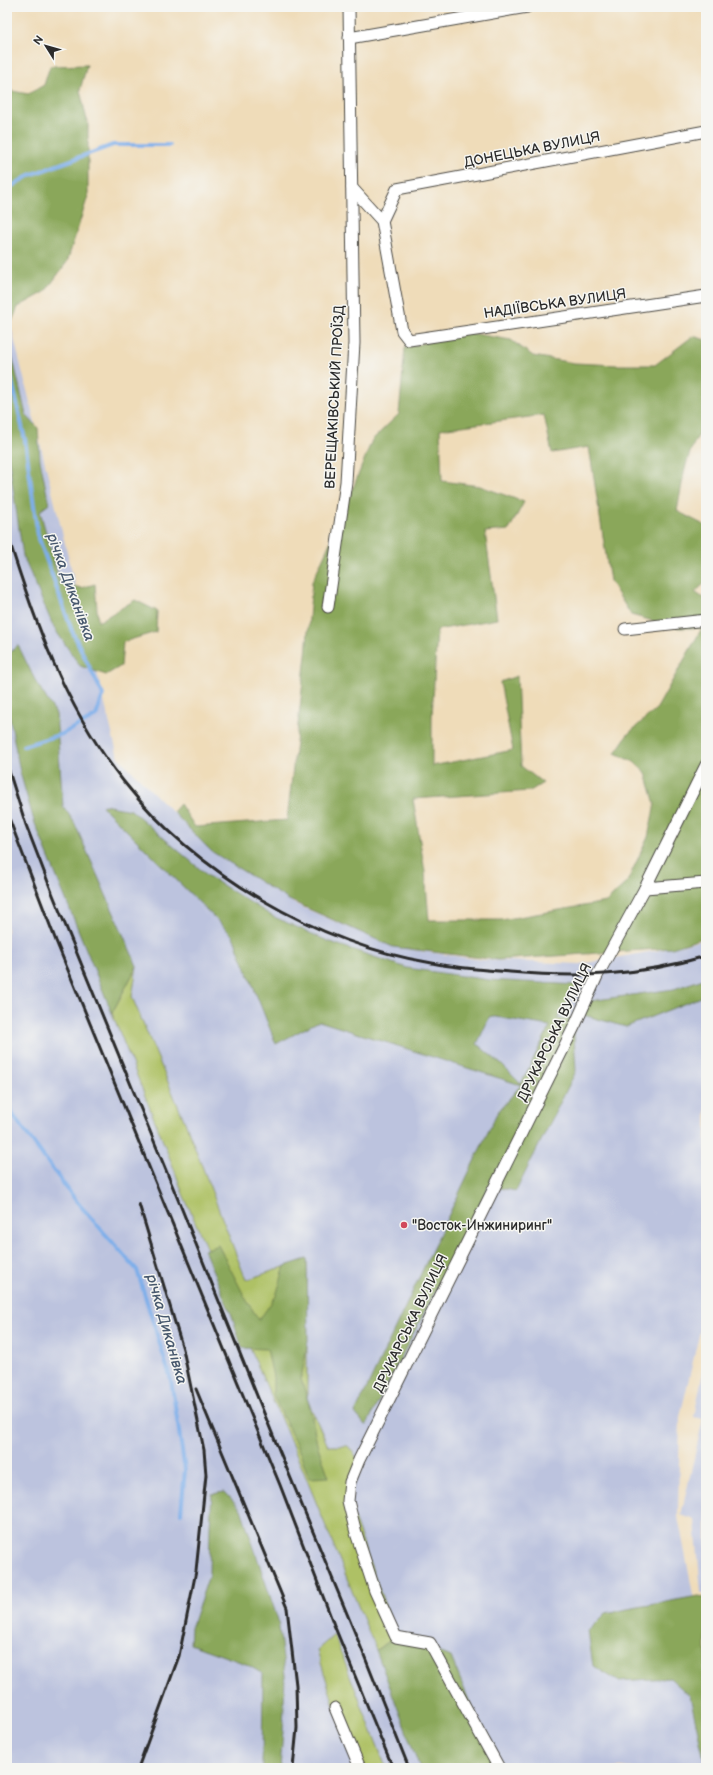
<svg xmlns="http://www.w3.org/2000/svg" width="713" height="1775" viewBox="0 0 713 1775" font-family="'Balsamiq Sans',sans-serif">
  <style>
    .industrial { fill: #bcc3de }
    .green { fill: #aec165; stroke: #6c7648 }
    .forest { fill: #8aa75a; stroke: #5a6942; fill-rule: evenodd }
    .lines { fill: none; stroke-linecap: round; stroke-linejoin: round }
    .stream { stroke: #7eafea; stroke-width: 4 }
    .minor-casing { stroke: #484640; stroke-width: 13 }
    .minor { stroke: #fff; stroke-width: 11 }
    .rail { stroke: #2b2b2b; stroke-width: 3 }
    .poi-dot { fill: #d1495b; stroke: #f6f6f2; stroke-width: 1.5 }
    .labels { text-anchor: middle; stroke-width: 3; stroke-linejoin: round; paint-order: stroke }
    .street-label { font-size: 14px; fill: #2b2b2b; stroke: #f6f6f2 }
    .poi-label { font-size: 14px; fill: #2b2b2b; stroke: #f6f6f2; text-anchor: start }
    .water-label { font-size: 15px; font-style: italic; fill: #48596e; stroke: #f6f6f2 }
  </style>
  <rect width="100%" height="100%" fill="#f6f6f2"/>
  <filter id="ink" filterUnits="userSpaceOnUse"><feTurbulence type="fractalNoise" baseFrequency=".025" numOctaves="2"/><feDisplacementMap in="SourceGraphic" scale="8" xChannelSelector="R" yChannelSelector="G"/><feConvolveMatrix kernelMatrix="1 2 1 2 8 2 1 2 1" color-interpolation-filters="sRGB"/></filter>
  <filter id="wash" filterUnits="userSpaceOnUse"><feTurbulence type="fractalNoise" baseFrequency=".012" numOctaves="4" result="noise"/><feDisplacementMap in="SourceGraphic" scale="16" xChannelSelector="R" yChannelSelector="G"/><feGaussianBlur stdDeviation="0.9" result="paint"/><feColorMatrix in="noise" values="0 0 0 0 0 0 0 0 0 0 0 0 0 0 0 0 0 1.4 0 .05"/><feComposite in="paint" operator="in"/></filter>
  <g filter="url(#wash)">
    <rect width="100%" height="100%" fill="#efdcb9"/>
    <!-- industrial -->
    <g class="industrial">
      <path d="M7,310L118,757L211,851L295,904L393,947L482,960L580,964L672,948L706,939V1305L680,1417L678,1516L706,1662V1768H7Z"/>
      <path d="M706,1357V1593H701L695,1520L681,1515L703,1419L694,1417Z"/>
    </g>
    <!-- green -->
    <g class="green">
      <path d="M137,966L132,997L187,1127L246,1280L307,1259V1399L328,1446H348L359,1460L348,1501L396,1637L376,1650L303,1470L183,1194L174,1169L112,1013Z"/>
      <path d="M334,1635L380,1752L386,1768H360L335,1708L317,1650Z"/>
    </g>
    <!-- forest -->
    <g class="forest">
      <path d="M87,65L80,90L88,125V196L67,262L45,292L18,307L7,333V90L28,94L44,85L50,66Z"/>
      <path d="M464,332L511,340L533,356L574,363L617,365H655L693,336L706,340V426C685,448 683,482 677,511L706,526V582L695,592L706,600V765L696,786L706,799V937L672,948L498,960L393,947L289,900L211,851L173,812L180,804L195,827L287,820L306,655L312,582L340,521L372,440L399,414L405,348ZM544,415L552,453L589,447L610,581L631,615L679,628H702L657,708L628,734L615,753L634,762L646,773L655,804L648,837L627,882L606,902L501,920H429L425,872L413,799L530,791L543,783L521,766L517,676L500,682L513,750L432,766V717L437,630L497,619L485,532L509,530L524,502L480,486L442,481L440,429Z"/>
      <path d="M7,334L26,415L38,428L40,460L49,504L40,511L60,583L81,588L95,584L98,622L135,600L157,611L156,632L123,642L121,666L106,675L80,666L54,628L23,556L7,447Z"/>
      <path d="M18,645L35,680L56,714L63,806L74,822L137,966L112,1013L34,821L20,772L7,703V656Z"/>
      <path d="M104,805L131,810L208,876L272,916L330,942L407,968L489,980L577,985L557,1019L573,1018L576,1071L516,1191L489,1186L366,1426L355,1413L497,1113L521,1085L319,1021L276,1044L233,936L102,806ZM490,1016L550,1026L521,1084L501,1064L477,1044Z"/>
      <path d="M706,978V995L626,1027L580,1014L590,1001L674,989Z"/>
      <path d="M218,1245L247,1301L259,1320L276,1296L285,1266L307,1259L308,1341L301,1379L310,1407L317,1444L329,1477L309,1478L301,1455L273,1395V1377L267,1349L242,1348L232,1316L204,1250Z"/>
      <path d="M225,1492L241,1509L278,1620L285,1675L283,1731L280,1768H262L263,1674L246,1664L190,1644L191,1628L209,1575L210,1526L212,1494Z"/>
      <path d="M698,1596L706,1597V1768L690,1696L670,1678L618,1681L593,1666L588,1631L606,1613Z"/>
      <path d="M396,1637L451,1657L497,1768H420L376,1650Z"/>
    </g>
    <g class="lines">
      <!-- stream -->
      <g class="stream">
        <path d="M7,189L30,175L113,145H170"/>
        <path d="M7,359L25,440L38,536L72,631L103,695L96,716L62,734L23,746"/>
        <path d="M7,1100L13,1115L77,1202L137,1270L171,1380L185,1470L181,1513"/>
      </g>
    </g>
  </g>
  <g filter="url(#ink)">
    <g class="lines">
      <defs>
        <g id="minor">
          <path d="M349,38L527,7"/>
          <path d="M352,188L382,221L402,331L409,340L706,296"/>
          <path d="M382,221L397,189L706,131"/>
          <path d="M328,607L346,482L354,343L349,7"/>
          <path d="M625,629L706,620"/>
          <path d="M645,888L706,883"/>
          <path d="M335,1708L360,1768"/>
          <path d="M499,1768L430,1643L396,1637L375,1591L356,1533L348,1501L350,1482L359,1460L576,1023L597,976L645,888L706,765"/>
        </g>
      </defs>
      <!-- minor casing -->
      <use href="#minor" class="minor-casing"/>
      <!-- minor -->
      <use href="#minor" class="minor"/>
      <!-- rail -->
      <g class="rail">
        <path d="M7,533C34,621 65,708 124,782C196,873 316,944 432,963C457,968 484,970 510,972C579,978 639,976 706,956"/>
        <path d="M7,765L26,825L53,895L179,1202L272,1433L360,1645L409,1768"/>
        <path d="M7,813L56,941L280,1485L334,1625L393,1768"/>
        <path d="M196,1389L287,1608L296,1685L297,1728L293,1768"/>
        <path d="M138,1768L179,1656L196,1571L206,1475L204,1450L183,1349L139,1204"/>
      </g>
    </g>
  </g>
  <!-- markers -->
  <circle class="poi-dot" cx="404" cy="1225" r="4"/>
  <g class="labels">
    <!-- street labels -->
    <g class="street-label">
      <text transform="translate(532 149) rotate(-11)" y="5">ДОНЕЦЬКА ВУЛИЦЯ</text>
      <text transform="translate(555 303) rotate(-8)" y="5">НАДІЇВСЬКА ВУЛИЦЯ</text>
      <text transform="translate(334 397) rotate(-87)" y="5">ВЕРЕЩАКІВСЬКИЙ ПРОЇЗД</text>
      <text transform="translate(554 1032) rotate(-64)" y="5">ДРУКАРСЬКА ВУЛИЦЯ</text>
      <text transform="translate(410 1323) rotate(-64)" y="5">ДРУКАРСЬКА ВУЛИЦЯ</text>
    </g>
    <!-- poi labels -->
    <g class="poi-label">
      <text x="412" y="1230">"Восток-Инжиниринг"</text>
    </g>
    <!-- water labels -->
    <g class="water-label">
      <text transform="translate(71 587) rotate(70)" y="5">річка Диканівка</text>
      <text transform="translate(167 1329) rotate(74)" y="5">річка Диканівка</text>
    </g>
  </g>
  <!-- margin -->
  <rect width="713" height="1775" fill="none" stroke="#f6f6f2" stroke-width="24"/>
  <!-- north arrow -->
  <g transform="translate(46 46) rotate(307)" stroke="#f6f6f2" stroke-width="3" paint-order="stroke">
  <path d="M0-3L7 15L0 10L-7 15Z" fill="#2b2b2b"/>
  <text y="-6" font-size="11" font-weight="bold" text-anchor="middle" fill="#2b2b2b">N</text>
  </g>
</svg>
